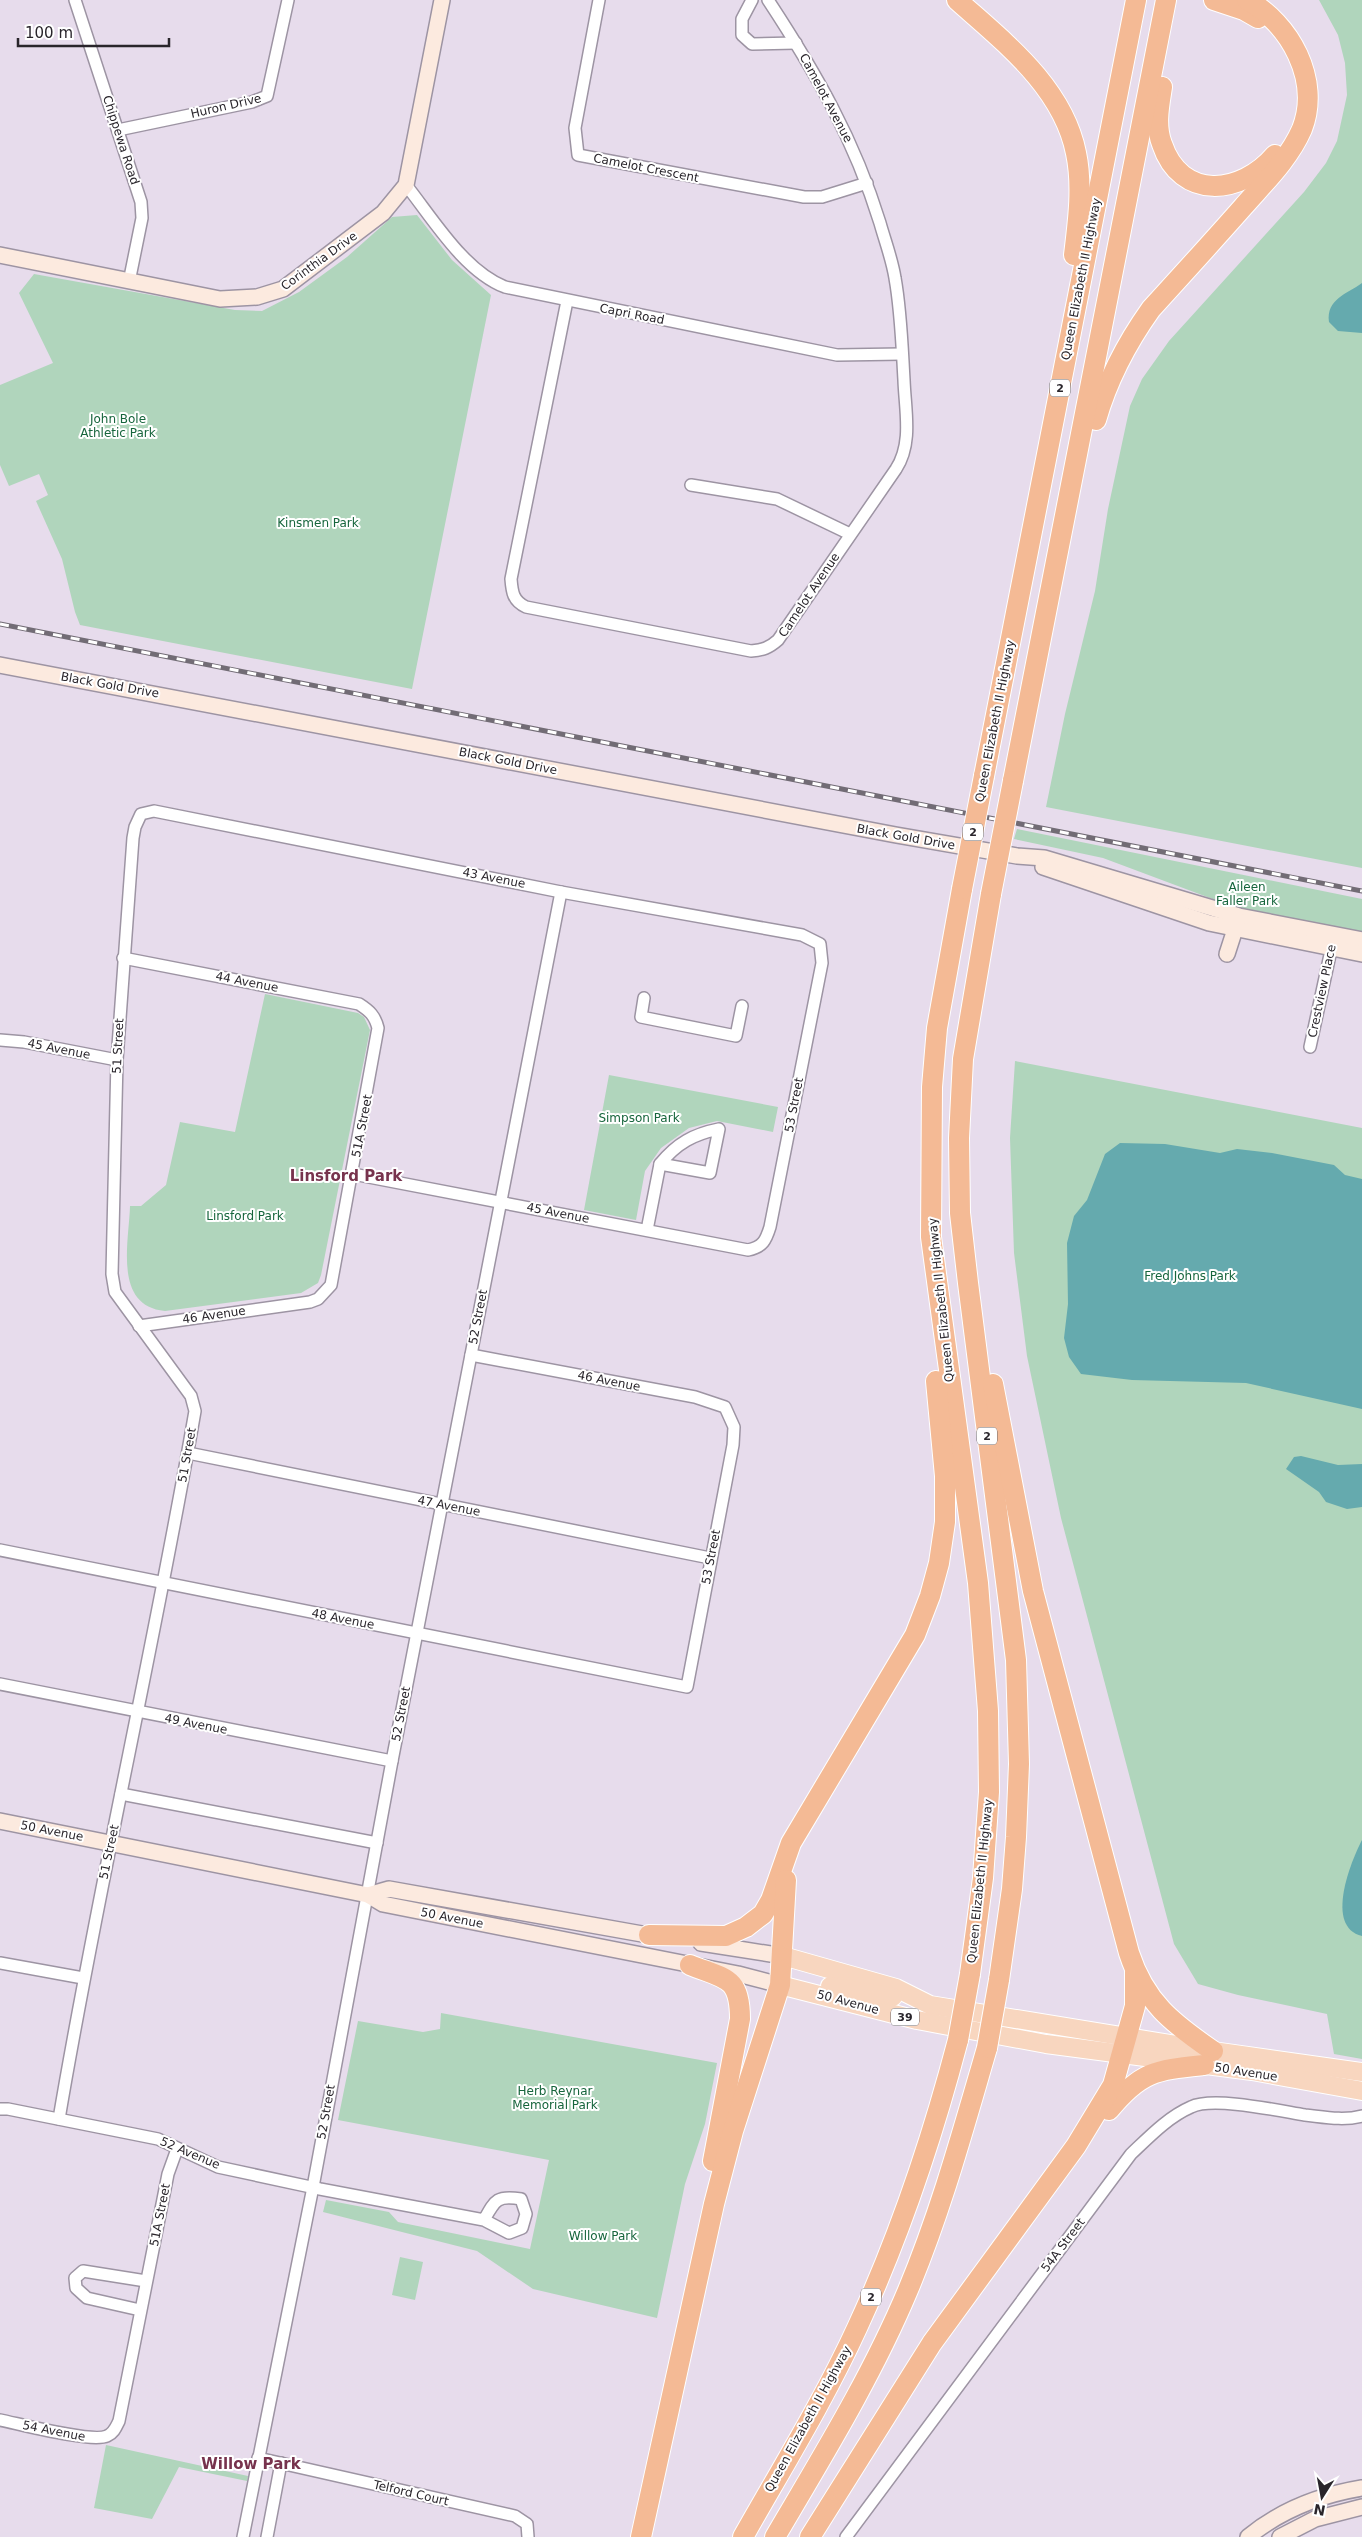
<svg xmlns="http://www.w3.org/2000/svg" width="1362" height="2537" viewBox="0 0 1362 2537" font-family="'DejaVu Sans',sans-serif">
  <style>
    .green { fill: #b0d5bc }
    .water { fill: #65aaae }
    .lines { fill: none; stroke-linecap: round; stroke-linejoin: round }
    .street-casing { stroke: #9d94a3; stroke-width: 14 }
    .secondary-casing { stroke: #9d94a3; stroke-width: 18 }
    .primary-casing { stroke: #fff; stroke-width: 20 }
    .highway-casing { stroke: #fff; stroke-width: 22 }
    .street { stroke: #fff; stroke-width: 11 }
    .secondary { stroke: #fceadf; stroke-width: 15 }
    .primary { stroke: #f8d6bf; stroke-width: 18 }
    .highway { stroke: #f4ba95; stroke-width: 20 }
    .rail-casing { stroke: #726c75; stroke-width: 5 }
    .rail { stroke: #fff; stroke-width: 3; stroke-dasharray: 9; stroke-linecap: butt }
    .highway-bridge-casing { stroke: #fff; stroke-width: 22; stroke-linecap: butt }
    .highway-bridge { stroke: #f4ba95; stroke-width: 20 }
    .labels { text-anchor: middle; stroke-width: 4; stroke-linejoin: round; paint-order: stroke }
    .shield { fill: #fff; stroke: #69666b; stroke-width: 1 }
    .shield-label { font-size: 11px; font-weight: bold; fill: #29252b }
    .street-label { font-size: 12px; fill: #29252b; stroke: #fff }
    .park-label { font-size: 12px; fill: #16653c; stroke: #fff }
    .quarter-label { font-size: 15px; font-weight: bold; fill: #77334d; stroke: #fff }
  </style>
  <rect width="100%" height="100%" fill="#e7dcec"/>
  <!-- green -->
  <g class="green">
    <path d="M1319,0H1362V868L1046,807L1065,714L1095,591L1108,509L1130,406L1142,379L1169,341L1304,192L1326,163L1337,141L1347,95L1345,63L1338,35Z"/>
    <path d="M417,215L452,260L491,295L412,689L80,625L75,612L62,559L36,501L48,495L39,474L9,486L0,465V385L53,363L19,293L34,274L235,310L262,311L299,292L347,257L392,217Z"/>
    <path d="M1017,829L1362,899V932L1242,910L1103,858L1014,839Z"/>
    <path d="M265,994L358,1013L364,1017L370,1030L321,1275L318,1283L301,1293L165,1311C113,1306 129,1242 130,1206H141L166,1185L180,1122L235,1132Z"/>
    <path d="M1015,1061L1362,1128V2059L1334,2054L1327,2014L1238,1995L1198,1984L1174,1944L1061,1518L1027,1356L1014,1253L1010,1138Z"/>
    <path d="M609,1075L778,1107L773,1132L717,1121L689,1128L661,1148L645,1171L636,1220L584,1210Z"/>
    <path d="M441,2013L717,2063L705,2124L685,2184L657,2318L533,2289L477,2251L323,2212L326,2200L389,2212L398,2222L530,2249L549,2160L338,2120L358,2021L423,2032L440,2029Z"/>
    <path d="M400,2257L423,2262L415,2300L392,2295Z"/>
    <path d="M106,2445L248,2476L247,2481L179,2467L152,2519L94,2508Z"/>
  </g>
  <!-- water -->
  <g class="water">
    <path d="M1362,283V333L1338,331L1329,322C1326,299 1347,294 1362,283Z"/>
    <path d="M1120,1143L1165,1144L1220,1153L1237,1149L1272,1153L1334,1165L1345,1175L1362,1179V1409L1246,1383L1132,1380L1081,1374L1069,1357L1064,1338L1068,1304L1067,1243L1074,1216L1087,1200L1105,1154Z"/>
    <path d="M1301,1456L1338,1465L1362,1464V1507L1347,1509L1326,1502L1319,1492L1286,1469L1294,1457Z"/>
    <path d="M1362,1840V1936C1324,1927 1351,1861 1362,1840Z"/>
  </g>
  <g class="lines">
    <defs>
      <g id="street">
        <path d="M75,0L141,202L142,218L129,282"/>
        <path d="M599,0L575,128L578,155L804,197H822L867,183"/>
        <path d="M752,0L742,19V35L752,44L796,43"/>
        <path d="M118,130L252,102L267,96L288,0"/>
        <path d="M406,185C433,219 464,271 505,287L837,355L902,354"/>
        <path d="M567,301L511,579C512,592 513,601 526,607L751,651C763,650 769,648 778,640L896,469C913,443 905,410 904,380C902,346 901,311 895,278C892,259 885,241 880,223C854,139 816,73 768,0"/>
        <path d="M691,485L777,499L850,534"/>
        <path d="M123,958L359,1004C370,1011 375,1016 378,1028L331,1285L318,1299L310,1302L139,1326"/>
        <path d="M644,998L641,1017L736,1036L742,1006"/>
        <path d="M0,1040L24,1042L117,1060"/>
        <path d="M1310,1047L1333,941"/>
        <path d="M719,1129L710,1173L660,1164C677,1143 694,1134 719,1129Z"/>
        <path d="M647,1230L660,1164"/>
        <path d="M188,1453L710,1558"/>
        <path d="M0,1550L687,1687L733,1445L734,1427L725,1407L695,1397L471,1355"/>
        <path d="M0,1684L392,1761"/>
        <path d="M121,1794L377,1843"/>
        <path d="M0,1963L83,1978"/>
        <path d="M0,2109H8L158,2139L218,2167L320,2189L484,2220L509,2233L522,2228L526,2214L521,2199C497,2195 495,2200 484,2220"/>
        <path d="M59,2119C99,1882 154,1648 195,1411L191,1396L115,1292L112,1274L117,1060L133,838L135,827L141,814L154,811L561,892L802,935L820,944L822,963L770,1227C766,1240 763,1247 748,1250L353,1174"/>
        <path d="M140,2310L87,2298L76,2288L75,2278L83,2271L146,2281"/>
        <path d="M0,2420C20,2424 92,2443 107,2436C114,2433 116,2427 119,2421L168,2174L177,2149"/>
        <path d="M258,2458L515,2516L527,2524L528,2537"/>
        <path d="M243,2537L313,2187L392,1761L561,892"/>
        <path d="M267,2537L281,2463"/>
        <path d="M846,2537L1131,2154C1149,2137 1168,2117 1191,2107C1213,2096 1280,2111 1305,2115C1324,2117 1343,2121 1362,2116"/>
      </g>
      <g id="secondary">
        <path d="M0,255L220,299L257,297L283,289L383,213L406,185L442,0"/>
        <path d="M0,665L896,835L1017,856L1044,858L1239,916L1362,940"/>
        <path d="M1043,867L1209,923L1362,954"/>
        <path d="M1227,954L1238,920"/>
        <path d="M0,1821L368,1895L383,1904L738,1974L780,1985"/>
        <path d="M368,1895L389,1889L659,1937"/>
        <path d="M701,1943L783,1956"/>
        <path d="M1248,2537C1281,2510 1320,2495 1362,2488"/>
        <path d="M1280,2537L1315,2519L1362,2507"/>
      </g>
      <g id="primary">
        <path d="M783,1956L896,1988L930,2005L1213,2051L1362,2072"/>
        <path d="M780,1985L917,2020L1046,2044L1252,2071L1362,2091"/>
        <path d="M830,1986L893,1997"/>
      </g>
      <g id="highway">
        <path d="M957,0C1004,42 1063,87 1076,153C1083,186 1078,222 1074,255"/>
        <path d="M1214,0L1244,10L1258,18"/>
        <path d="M1162,87C1159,106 1155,126 1162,144C1181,201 1241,195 1275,155"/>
        <path d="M1096,420C1108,378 1126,344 1151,309C1182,275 1213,241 1243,207C1264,183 1289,159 1302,129C1321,80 1290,23 1247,0"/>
        <path d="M984,776L1136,0"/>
        <path d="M1013,781L1166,0"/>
        <path d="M962,889L937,1028L932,1087L931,1237L978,1583L988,1711L989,1792L983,1878L970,1974"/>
        <path d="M991,894L963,1059L959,1138L960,1213L968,1283L1016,1660L1019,1764L1016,1837L1012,1889L999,1980"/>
        <path d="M993,1384L1033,1591L1129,1953C1145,2002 1172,2023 1213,2051"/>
        <path d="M649,1935L726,1936L746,1927L763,1914L771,1900L791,1843L915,1635L930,1596L939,1563L945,1522V1476L936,1381"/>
        <path d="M690,1965C725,1979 740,1976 740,2019L713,2161"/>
        <path d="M1109,2110C1141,2071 1156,2070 1204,2065"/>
        <path d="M641,2537L714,2204L733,2131L780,1985L786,1880"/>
        <path d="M743,2537C782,2468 824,2400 857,2328C900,2235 932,2139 958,2040"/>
        <path d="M775,2537C822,2457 872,2376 908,2290C941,2211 963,2130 987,2048"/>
        <path d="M810,2537L932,2343L1076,2146L1113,2085L1135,2006V1972"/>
      </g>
    </defs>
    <!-- street casing -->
    <use href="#street" class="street-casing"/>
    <!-- secondary casing -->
    <use href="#secondary" class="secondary-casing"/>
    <!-- primary casing -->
    <use href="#primary" class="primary-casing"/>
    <!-- highway casing -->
    <use href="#highway" class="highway-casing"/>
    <!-- street -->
    <use href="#street" class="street"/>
    <!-- secondary -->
    <use href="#secondary" class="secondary"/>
    <!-- primary -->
    <use href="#primary" class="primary"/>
    <!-- highway -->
    <use href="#highway" class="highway"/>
    <defs>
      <path id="rail" d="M0,624L1362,891"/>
    </defs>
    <!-- rail casing -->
    <use href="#rail" class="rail-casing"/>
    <!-- rail -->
    <use href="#rail" class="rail"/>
    <defs>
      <g id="highway-bridge">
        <path d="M962,889L984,776"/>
        <path d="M991,894L1013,781"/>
        <path d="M958,2040L970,1974"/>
        <path d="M987,2048L999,1980"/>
      </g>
    </defs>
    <!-- highway-bridge casing -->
    <use href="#highway-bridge" class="highway-bridge-casing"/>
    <!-- highway-bridge -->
    <use href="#highway-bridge" class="highway-bridge"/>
  </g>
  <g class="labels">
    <!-- shield labels -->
    <g class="shield">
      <rect x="1050" y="379.5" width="20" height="17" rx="4"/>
      <rect x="963" y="823.5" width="20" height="17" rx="4"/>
      <rect x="977" y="1427.5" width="20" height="17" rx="4"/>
      <rect x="891" y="2008.5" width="28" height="17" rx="4"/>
      <rect x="861" y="2288.5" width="20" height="17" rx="4"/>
    </g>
    <g class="shield-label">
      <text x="1060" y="392">2</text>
      <text x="973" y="836">2</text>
      <text x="987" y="1440">2</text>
      <text x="905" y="2021">39</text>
      <text x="871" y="2301">2</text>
    </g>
    <!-- street labels -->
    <g class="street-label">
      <text transform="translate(826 98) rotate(62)" y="4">Camelot Avenue</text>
      <text transform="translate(226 106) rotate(-13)" y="4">Huron Drive</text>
      <text transform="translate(121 140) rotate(72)" y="4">Chippewa Road</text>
      <text transform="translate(646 168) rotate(11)" y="4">Camelot Crescent</text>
      <text transform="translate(319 261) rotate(-36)" y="4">Corinthia Drive</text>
      <text transform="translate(1081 279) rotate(-79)" y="4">Queen Elizabeth II Highway</text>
      <text transform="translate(632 314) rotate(11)" y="4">Capri Road</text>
      <text transform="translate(809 595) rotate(-56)" y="4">Camelot Avenue</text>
      <text transform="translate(110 685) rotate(10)" y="4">Black Gold Drive</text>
      <text transform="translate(995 721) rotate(-79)" y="4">Queen Elizabeth II Highway</text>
      <text transform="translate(508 761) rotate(11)" y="4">Black Gold Drive</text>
      <text transform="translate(906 837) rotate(10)" y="4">Black Gold Drive</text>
      <text transform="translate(494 878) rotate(11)" y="4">43 Avenue</text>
      <text transform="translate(247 982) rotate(11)" y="4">44 Avenue</text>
      <text transform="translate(1322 991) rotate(-78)" y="4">Crestview Place</text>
      <text transform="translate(118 1046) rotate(-87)" y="4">51 Street</text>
      <text transform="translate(59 1049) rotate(11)" y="4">45 Avenue</text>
      <text transform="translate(794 1105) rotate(-79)" y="4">53 Street</text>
      <text transform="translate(362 1126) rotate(-79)" y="4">51A Street</text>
      <text transform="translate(558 1213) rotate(11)" y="4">45 Avenue</text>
      <text transform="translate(941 1300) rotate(-96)" y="4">Queen Elizabeth II Highway</text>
      <text transform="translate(214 1315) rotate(-8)" y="4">46 Avenue</text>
      <text transform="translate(478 1317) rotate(-79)" y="4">52 Street</text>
      <text transform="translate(609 1381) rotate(11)" y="4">46 Avenue</text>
      <text transform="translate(187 1455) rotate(-80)" y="4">51 Street</text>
      <text transform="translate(449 1506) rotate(11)" y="4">47 Avenue</text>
      <text transform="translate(711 1557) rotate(-79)" y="4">53 Street</text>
      <text transform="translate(343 1619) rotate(11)" y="4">48 Avenue</text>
      <text transform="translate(401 1714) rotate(-79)" y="4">52 Street</text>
      <text transform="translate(196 1724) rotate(11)" y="4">49 Avenue</text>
      <text transform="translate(52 1831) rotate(11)" y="4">50 Avenue</text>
      <text transform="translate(109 1852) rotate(-78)" y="4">51 Street</text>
      <text transform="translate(980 1881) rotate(-84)" y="4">Queen Elizabeth II Highway</text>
      <text transform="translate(452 1918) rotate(11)" y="4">50 Avenue</text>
      <text transform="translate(848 2002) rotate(15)" y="4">50 Avenue</text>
      <text transform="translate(1246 2072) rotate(9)" y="4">50 Avenue</text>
      <text transform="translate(326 2112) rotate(-80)" y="4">52 Street</text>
      <text transform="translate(190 2153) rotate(23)" y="4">52 Avenue</text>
      <text transform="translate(160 2215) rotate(-79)" y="4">51A Street</text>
      <text transform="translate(1063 2245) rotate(-53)" y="4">54A Street</text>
      <text transform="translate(808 2419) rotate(-61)" y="4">Queen Elizabeth II Highway</text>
      <text transform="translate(54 2431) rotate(11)" y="4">54 Avenue</text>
      <text transform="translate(411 2493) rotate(13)" y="4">Telford Court</text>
    </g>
    <!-- park labels -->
    <g class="park-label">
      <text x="118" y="423">John Bole<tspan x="118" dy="14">Athletic Park</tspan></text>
      <text x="318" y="527">Kinsmen Park</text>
      <text x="1247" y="891">Aileen<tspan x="1247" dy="14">Faller Park</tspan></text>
      <text x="639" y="1122">Simpson Park</text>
      <text x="245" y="1220">Linsford Park</text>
      <text x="1190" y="1280">Fred Johns Park</text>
      <text x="555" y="2095">Herb Reynar<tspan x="555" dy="14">Memorial Park</tspan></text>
      <text x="603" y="2240">Willow Park</text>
    </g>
    <!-- quarter labels -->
    <g class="quarter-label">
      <text x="346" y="1181">Linsford Park</text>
      <text x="251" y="2469">Willow Park</text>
    </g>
  </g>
  <!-- north arrow -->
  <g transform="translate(1322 2497) rotate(191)" stroke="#ffffff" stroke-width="4" paint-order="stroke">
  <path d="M0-4L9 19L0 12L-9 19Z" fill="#29252b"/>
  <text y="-8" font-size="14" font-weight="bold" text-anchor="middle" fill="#29252b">N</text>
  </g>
  <!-- scale -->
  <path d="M18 38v8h151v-8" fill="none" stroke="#29252b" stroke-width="2.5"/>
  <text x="25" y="38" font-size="15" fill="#29252b" stroke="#ffffff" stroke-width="4" paint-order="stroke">100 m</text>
</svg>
